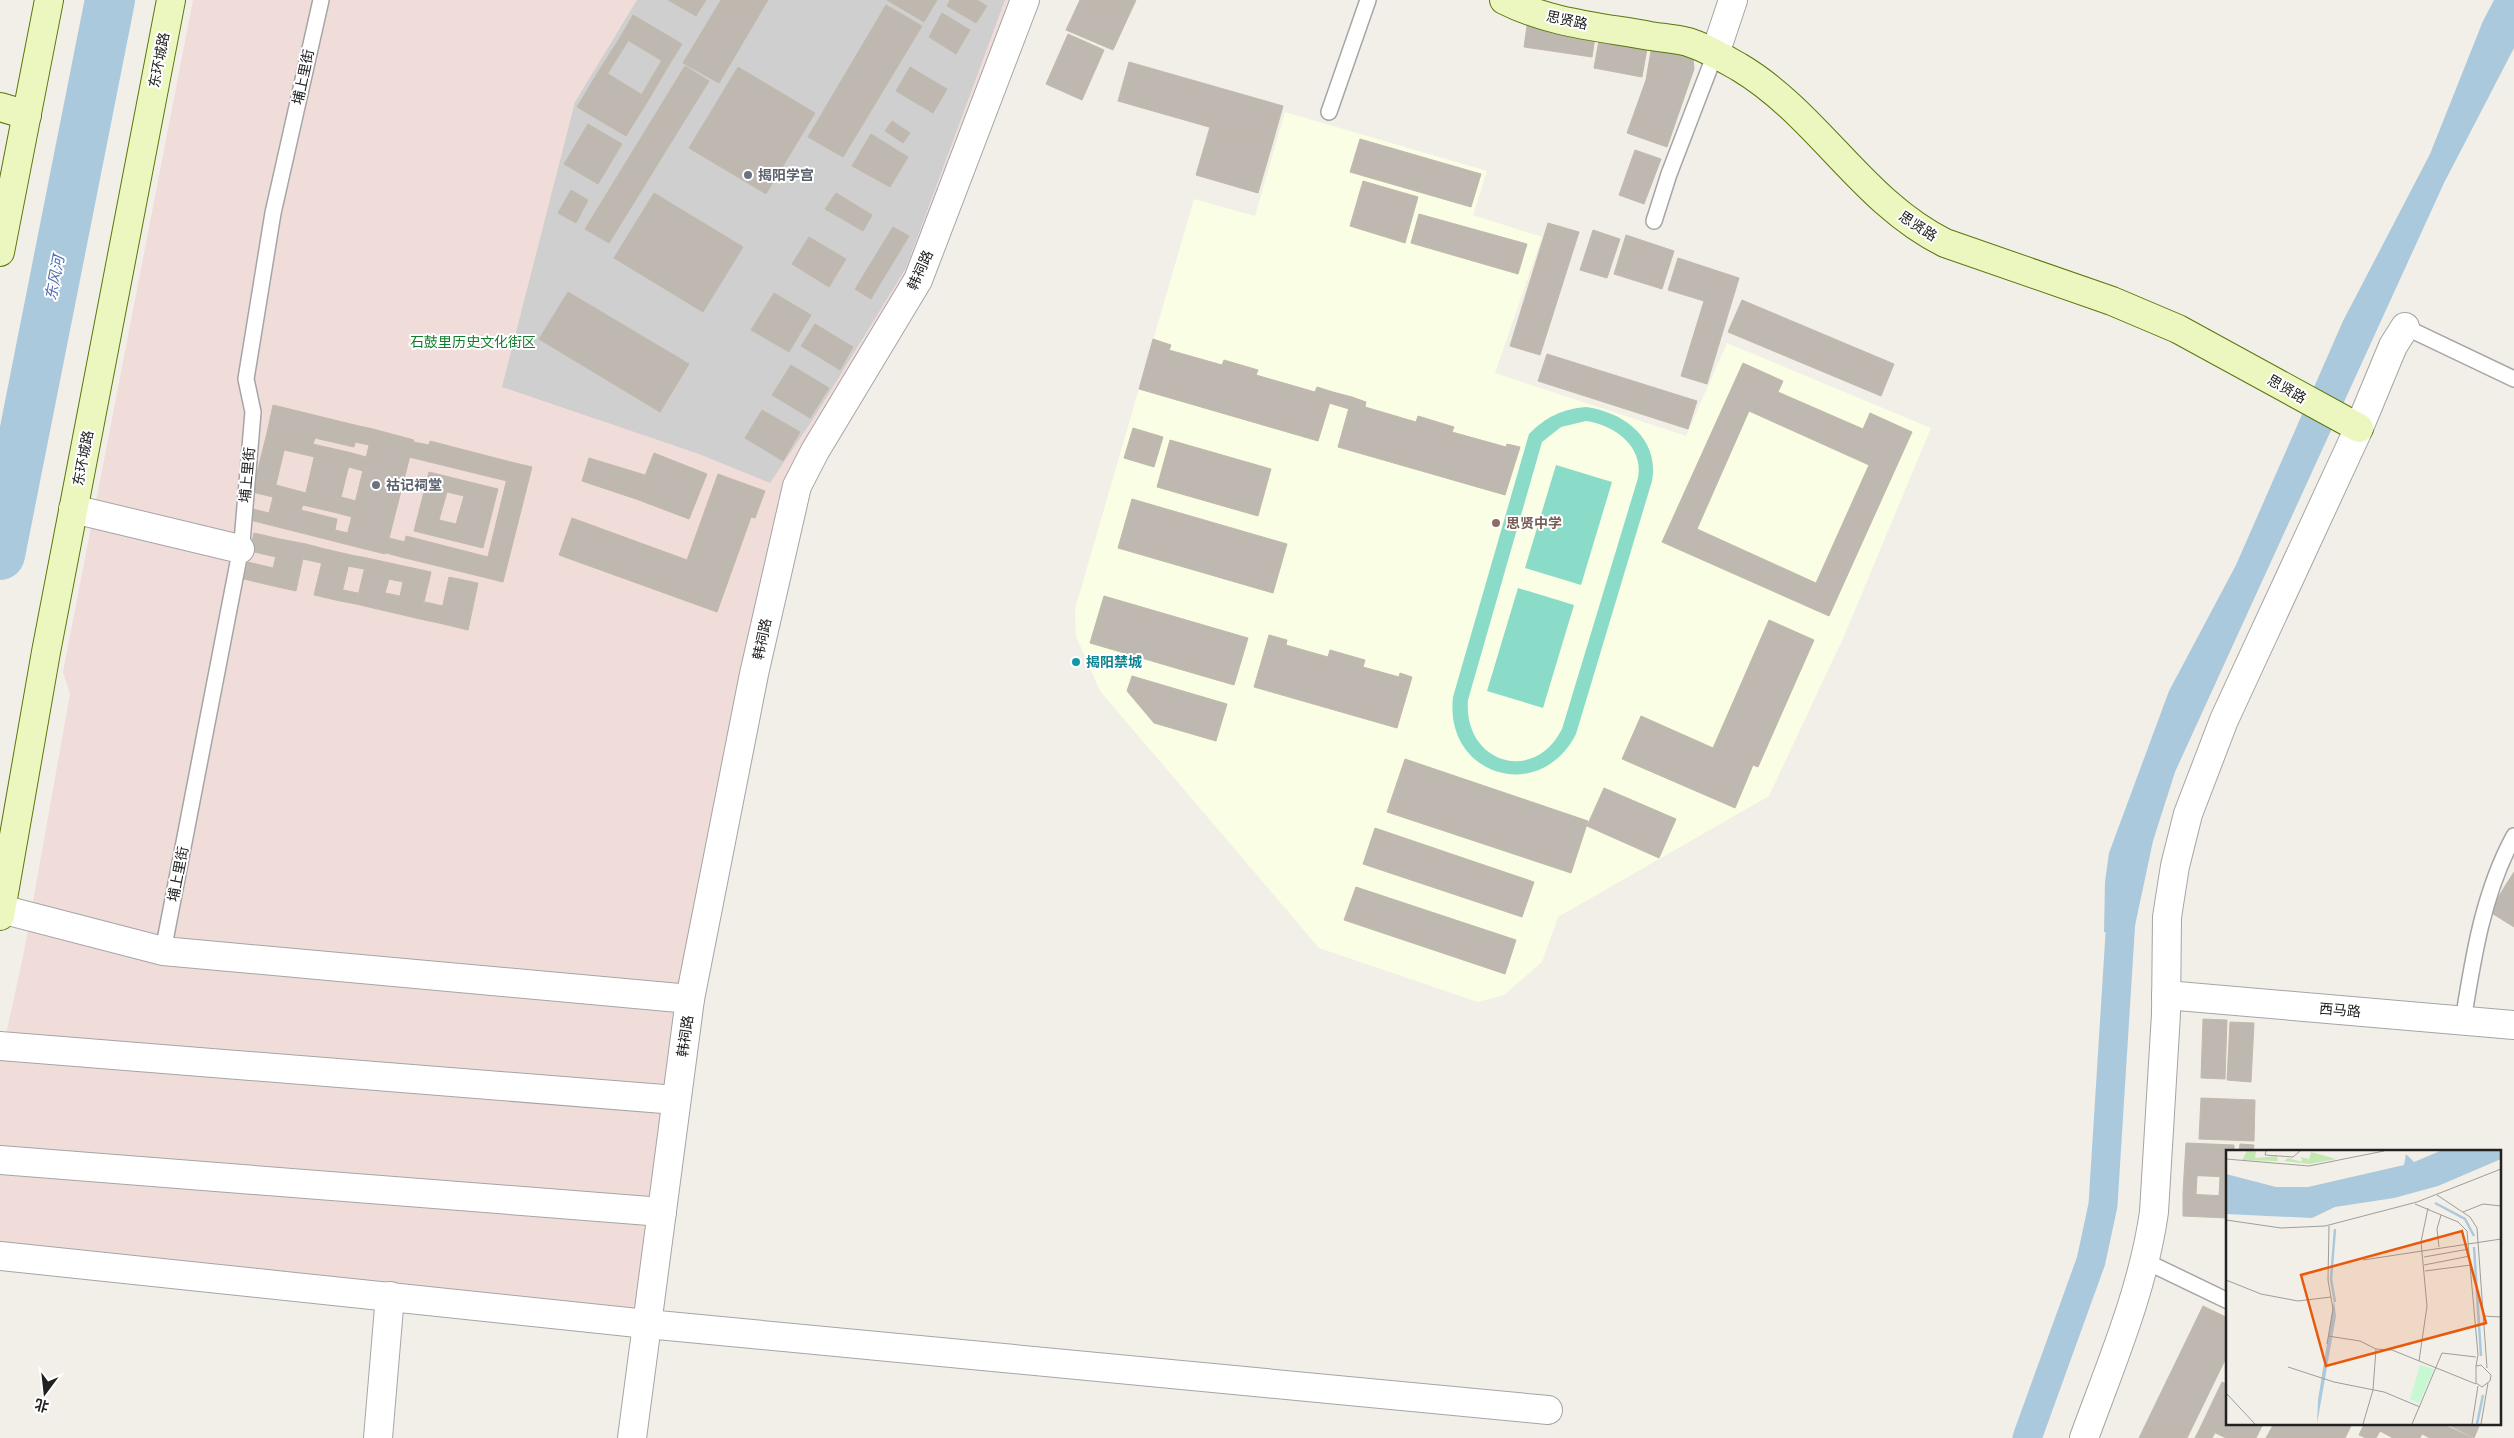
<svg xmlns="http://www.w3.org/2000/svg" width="2514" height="1438" viewBox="0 0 2514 1438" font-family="'Fira Sans Condensed','Noto Sans SC',sans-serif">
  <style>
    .commercial { fill: #f0ddd9 }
    .education { fill: #fafee4 }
    .religious { fill: #cfcfcf }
    .pitch { fill: #8adcc9; fill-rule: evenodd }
    .water { fill: #abc9dc }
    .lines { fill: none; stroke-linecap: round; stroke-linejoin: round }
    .canal { stroke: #abc9dc; stroke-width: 29 }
    .river { stroke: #abc9dc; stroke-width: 50 }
    .building { fill: #beb8b1; stroke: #c2b9ab; fill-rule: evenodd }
    .lane-casing { stroke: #a5a5a5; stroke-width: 18 }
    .street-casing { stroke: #a5a5a5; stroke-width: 30 }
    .secondary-casing { stroke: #59760a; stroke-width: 30 }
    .lane { stroke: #fff; stroke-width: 15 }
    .street { stroke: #fff; stroke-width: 28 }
    .secondary { stroke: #ecf7c0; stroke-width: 28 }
    .worship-dot { fill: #6b7280; stroke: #fff; stroke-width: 2 }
    .education-dot { fill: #8d6e63; stroke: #fff; stroke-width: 2 }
    .culture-dot { fill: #0f9aa8; stroke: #fff; stroke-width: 2 }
    .labels { text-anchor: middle; stroke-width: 4; stroke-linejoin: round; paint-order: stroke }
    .street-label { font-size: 14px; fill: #212121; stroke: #fff }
    .worship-label { font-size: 14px; font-weight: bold; fill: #5b616d; stroke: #fff; text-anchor: start }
    .park-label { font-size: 14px; fill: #117d2b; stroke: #fff }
    .education-label { font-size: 14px; font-weight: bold; fill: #785e54; stroke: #fff; text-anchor: start }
    .culture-label { font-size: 14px; font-weight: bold; fill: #0d838f; stroke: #fff; text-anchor: start }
    .water-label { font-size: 15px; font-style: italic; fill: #5070ae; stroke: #fff }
    .inset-river { fill: none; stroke: #abc9dc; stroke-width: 2.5 }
    .inset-road { fill: none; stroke: #9e9d98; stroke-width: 1 }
    .view { fill: #e8590c; fill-opacity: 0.15; stroke: #e8590c; stroke-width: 2.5 }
    .inset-edge { fill: none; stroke: #212121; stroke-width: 2.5 }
  </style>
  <rect width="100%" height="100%" fill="#f1efe8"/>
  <!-- commercial -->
  <path class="commercial" d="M193,0H1013L922,267L783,484L635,1332L0,1267V1062L24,952L70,694L63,672Z"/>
  <!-- education -->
  <path class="education" d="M1285,112L1487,171L1473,215L1542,237L1495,373L1686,436L1727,343L1931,428L1845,634L1769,796L1558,917L1542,962L1504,995L1478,1002L1319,948L1100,691L1076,636L1075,609L1194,199L1255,216Z"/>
  <!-- religious -->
  <path class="religious" d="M637,0H1005L906,268L815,416L770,483L699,454L502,387L575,102Z"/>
  <!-- pitch -->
  <g class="pitch">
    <path d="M1586,407C1624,412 1660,439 1652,481L1576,734C1540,805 1444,776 1453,697L1529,434C1546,417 1562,409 1586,407ZM1586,421C1614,425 1644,446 1638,478L1562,729C1534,785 1463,763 1468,700L1542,442L1561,427Z"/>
    <path d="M1556,465L1612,482L1581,585L1525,568Z"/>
    <path d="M1518,588L1574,605L1543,708L1487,691Z"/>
  </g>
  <!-- water -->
  <path class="water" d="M2494,0H2514V48L2444,183L2175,772L2153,841L2133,935L2104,932L2105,882L2109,853L2169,691L2236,565L2343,321L2430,154L2483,21Z"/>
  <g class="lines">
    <!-- canal -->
    <path class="canal" d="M2027,1438L2091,1261L2103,1205L2121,918L2125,894"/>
    <!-- river -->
    <path class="river" d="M0,555L110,0"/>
  </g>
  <!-- building -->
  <g class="building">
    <path d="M668,0H706L696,16Z"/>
    <path d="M721,0H768L719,83L683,63Z"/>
    <path d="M887,0H937L924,22Z"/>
    <path d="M950,0H977L987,6L976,23L947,6Z"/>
    <path d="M1080,0H1136L1113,50L1066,30Z"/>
    <path d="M886,5L922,26L843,157L808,137Z"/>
    <path d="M942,13L970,30L956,54L929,37Z"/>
    <path d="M633,15L682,44L669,65L621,36Z"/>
    <path d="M1528,19L1596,30L1592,57L1524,47Z"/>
    <path d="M1601,29L1649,37L1642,77L1594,68Z"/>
    <path d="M1068,34L1104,50L1082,100L1046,84Z"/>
    <path d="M621,36L628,41L608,73L600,69Z"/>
    <path d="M1653,39L1688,49L1693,58L1694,69L1667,147L1627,133L1646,80Z"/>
    <path d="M662,60L669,65L649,99L642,94Z"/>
    <path d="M1129,62L1283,106L1272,145L1118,101Z"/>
    <path d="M685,66L709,81L609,243L585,229Z"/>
    <path d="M738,67L815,113L766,194L689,148Z"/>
    <path d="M910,67L947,89L933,113L896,91Z"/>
    <path d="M600,69L649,99L626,136L577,107Z"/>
    <path d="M892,121L910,133L903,143L885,131Z"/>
    <path d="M588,124L622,144L598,184L564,164Z"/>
    <path d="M1210,127L1272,145L1258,193L1196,175Z"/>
    <path d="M871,134L908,157L890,187L852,166Z"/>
    <path d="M1360,139L1481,174L1471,207L1350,172Z"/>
    <path d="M1635,150L1661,159L1644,204L1619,195Z"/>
    <path d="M1363,181L1418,197L1405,243L1350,226Z"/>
    <path d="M571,190L588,200L576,223L558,213Z"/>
    <path d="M654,193L743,247L703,312L614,258Z"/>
    <path d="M836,193L872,215L863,231L825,209Z"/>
    <path d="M1419,214L1527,244L1518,274L1411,243Z"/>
    <path d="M1548,223L1579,232L1540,355L1510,346Z"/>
    <path d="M893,227L909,236L871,299L855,289Z"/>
    <path d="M1593,230L1620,239L1607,278L1580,270Z"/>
    <path d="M1626,235L1674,251L1662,289L1614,274Z"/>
    <path d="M809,237L846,259L829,287L792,264Z"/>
    <path d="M1678,258L1739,278L1707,384L1681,376L1704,301L1668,290Z"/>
    <path d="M568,292L689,364L660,412L539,339Z"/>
    <path d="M774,293L811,315L789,352L751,330Z"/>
    <path d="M1742,300L1894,364L1881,396L1728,332Z"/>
    <path d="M815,324L853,347L840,370L801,346Z"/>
    <path d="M1153,339L1171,345L1169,350L1222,365L1224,360L1258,370L1256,375L1315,392L1317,387L1333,392L1318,441L1139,389Z"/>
    <path d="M1547,354L1697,401L1688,429L1538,381Z"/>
    <path d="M1743,363L1783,381L1778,392L1863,429L1870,413L1912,432L1829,616L1662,542ZM1749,411L1869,465L1816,583L1697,529Z"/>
    <path d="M791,365L829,388L810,418L772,395Z"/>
    <path d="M1333,392L1352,397L1349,409L1329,403Z"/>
    <path d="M1352,397L1366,402L1365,407L1416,422L1418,416L1454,427L1452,432L1506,447L1507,444L1520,447L1505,495L1338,447Z"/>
    <path d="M273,405L359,426L354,447L315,438L313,444L267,433Z"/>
    <path d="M762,410L800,432L783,461L745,438Z"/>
    <path d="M359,426L373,429L369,445L355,442Z"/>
    <path d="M1133,428L1163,437L1154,467L1124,458Z"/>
    <path d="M373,429L414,440L385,554L345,544Z"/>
    <path d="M267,433L287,438L273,497L252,492Z"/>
    <path d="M287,438L317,445L315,457L284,450Z"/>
    <path d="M1170,440L1271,469L1258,516L1157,487Z"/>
    <path d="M430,441L511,462L507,481L409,457L413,442L429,445Z"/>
    <path d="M317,445L352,453L337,513L303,505Z"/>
    <path d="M352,453L366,457L363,471L349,467Z"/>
    <path d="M654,453L707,474L689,519L636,499Z"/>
    <path d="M589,458L645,475L636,499L582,481Z"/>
    <path d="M511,462L532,467L503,582L483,577Z"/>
    <path d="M429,472L498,489L483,548L414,531ZM447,492L464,496L456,524L439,520Z"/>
    <path d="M718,474L765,491L755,518L751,517L717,612L559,555L572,518L687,560Z"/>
    <path d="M276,485L306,493L303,505L273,497Z"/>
    <path d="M273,497L303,505L301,510L337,519L335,530L348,533L345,544L250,520L253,509L269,513Z"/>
    <path d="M341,497L356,501L352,517L337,513Z"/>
    <path d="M1132,499L1287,544L1273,593L1118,548Z"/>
    <path d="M254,533L280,539L276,557L250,551Z"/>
    <path d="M406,536L488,557L483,577L401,557Z"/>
    <path d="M389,538L405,542L401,557L386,553Z"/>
    <path d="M280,539L306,544L296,591L269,585Z"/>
    <path d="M306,544L325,549L321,563L303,559Z"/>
    <path d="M325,549L351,555L340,601L314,595Z"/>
    <path d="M351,555L367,558L364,569L348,566Z"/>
    <path d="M367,558L431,572L420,619L356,604ZM389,579L403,582L400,596L385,593Z"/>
    <path d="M248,562L273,568L269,585L244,579Z"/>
    <path d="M449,577L478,583L468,630L439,623Z"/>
    <path d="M343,590L358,593L356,604L340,601Z"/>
    <path d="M1104,596L1248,638L1234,685L1090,643Z"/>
    <path d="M425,602L443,606L439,623L420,619Z"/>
    <path d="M1769,620L1814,640L1758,767L1753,765L1735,808L1622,759L1641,716L1713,748Z"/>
    <path d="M1269,635L1287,640L1286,645L1328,657L1330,650L1365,660L1363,667L1399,677L1400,673L1412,677L1397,728L1254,687Z"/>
    <path d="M1132,676L1227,704L1216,741L1154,723L1127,691Z"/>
    <path d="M1405,759L1588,821L1571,873L1387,812Z"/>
    <path d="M1604,788L1676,819L1659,858L1587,826Z"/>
    <path d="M1375,828L1534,882L1522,917L1363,864Z"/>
    <path d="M2514,872V891L2505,886Z"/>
    <path d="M2505,886L2514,891V927L2490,912Z"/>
    <path d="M1356,887L1516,940L1505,974L1344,920Z"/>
    <path d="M2203,1019L2227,1020L2225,1079L2201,1078Z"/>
    <path d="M2230,1022L2254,1023L2251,1082L2227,1080Z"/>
    <path d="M2201,1098L2255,1100L2254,1141L2199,1139Z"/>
    <path d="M2186,1143L2234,1145V1152H2228V1177L2184,1175Z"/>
    <path d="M2240,1144L2254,1145L2253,1152H2239Z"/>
    <path d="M2184,1175L2197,1176L2196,1194H2183Z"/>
    <path d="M2220,1177H2228V1196H2219Z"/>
    <path d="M2183,1194L2228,1196V1218L2183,1216Z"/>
    <path d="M2203,1306L2228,1318V1354L2187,1438H2139Z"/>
    <path d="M2222,1382L2228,1385V1424H2263L2256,1438H2226L2201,1426Z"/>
    <path d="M2273,1424H2352L2345,1438H2295L2272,1427Z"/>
    <path d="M2364,1424H2426L2420,1438H2393L2380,1431L2376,1438H2366L2359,1435Z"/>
    <path d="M2426,1424H2443L2447,1426L2441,1438H2430L2422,1434Z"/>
    <path d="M2447,1424H2480L2474,1438Z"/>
    <path d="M2201,1426L2215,1433L2212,1438H2195Z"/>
    <path d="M2447,1426L2468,1436L2472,1438H2441Z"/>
    <path d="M2272,1427L2295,1438H2266Z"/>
  </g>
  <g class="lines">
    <defs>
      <g id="lane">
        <path d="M1329,112L1368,0"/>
        <path d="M1654,221L1669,174L1715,54"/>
        <path d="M2405,327L2514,379"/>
        <path d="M163,951L242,542L253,412L246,379L273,213L321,0"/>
        <path d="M2463,1021C2473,958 2483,893 2514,836"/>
        <path d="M2145,1261L2228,1301"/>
      </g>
      <g id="street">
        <path d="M1715,54L1733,0"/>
        <path d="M73,509L240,549"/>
        <path d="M1,909L163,951L690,999"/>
        <path d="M2166,995L2514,1025"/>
        <path d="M0,1046L676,1100"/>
        <path d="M0,1160L662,1212"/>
        <path d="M0,1256L647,1324L1548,1410"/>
        <path d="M378,1438L390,1296"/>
        <path d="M632,1438L690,999L754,674L797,486L815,451L918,280L1025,0"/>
        <path d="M2084,1438C2111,1364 2143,1290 2154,1212L2166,1014L2167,917L2175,866L2188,814L2224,720L2359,428L2393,346L2405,327"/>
      </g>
      <g id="secondary">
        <path d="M1504,0C1549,23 1601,27 1650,36C1663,38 1676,39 1688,42C1705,47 1723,58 1739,67C1818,114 1862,202 1945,243L2112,301L2178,329L2359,428"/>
        <path d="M0,107L27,115"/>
        <path d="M0,252L49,0"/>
        <path d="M0,916L46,652L171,0"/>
      </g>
    </defs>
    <!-- lane casing -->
    <use href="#lane" class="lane-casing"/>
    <!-- street casing -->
    <use href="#street" class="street-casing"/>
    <!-- secondary casing -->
    <use href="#secondary" class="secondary-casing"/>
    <!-- lane -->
    <use href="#lane" class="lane"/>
    <!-- street -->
    <use href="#street" class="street"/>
    <!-- secondary -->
    <use href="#secondary" class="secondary"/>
  </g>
  <!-- markers -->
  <g class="worship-dot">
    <circle cx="748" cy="175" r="5"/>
    <circle cx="376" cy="485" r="5"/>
  </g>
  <circle class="education-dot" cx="1496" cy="523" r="5"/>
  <circle class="culture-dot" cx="1076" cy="662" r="5"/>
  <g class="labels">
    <!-- street labels -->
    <g class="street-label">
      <text transform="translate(1567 20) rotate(12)" y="5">思贤路</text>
      <text transform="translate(159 60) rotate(-79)" y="5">东环城路</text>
      <text transform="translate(303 77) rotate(-78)" y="5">埔上里街</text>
      <text transform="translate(1918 226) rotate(33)" y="5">思贤路</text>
      <text transform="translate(920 270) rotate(-66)" y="5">韩祠路</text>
      <text transform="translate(2287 389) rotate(30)" y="5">思贤路</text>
      <text transform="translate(83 458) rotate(-79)" y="5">东环城路</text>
      <text transform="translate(247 475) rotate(-85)" y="5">埔上里街</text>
      <text transform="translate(762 639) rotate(-78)" y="5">韩祠路</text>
      <text transform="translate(178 874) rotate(-79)" y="5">埔上里街</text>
      <text transform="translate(2340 1010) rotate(5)" y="5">西马路</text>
      <text transform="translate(685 1036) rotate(-82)" y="5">韩祠路</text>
    </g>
    <!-- worship labels -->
    <g class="worship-label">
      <text x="758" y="180">揭阳学宫</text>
      <text x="386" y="490">祜记祠堂</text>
    </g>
    <!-- park labels -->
    <g class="park-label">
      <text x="473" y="347">石鼓里历史文化街区</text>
    </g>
    <!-- education labels -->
    <g class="education-label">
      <text x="1506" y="528">思贤中学</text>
    </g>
    <!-- culture labels -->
    <g class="culture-label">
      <text x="1086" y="667">揭阳禁城</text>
    </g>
    <!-- water labels -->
    <g class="water-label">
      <text transform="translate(55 278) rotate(-79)" y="5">东风河</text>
    </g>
  </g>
  <!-- overview -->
  <g transform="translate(2226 1150)">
    <rect width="275" height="275" fill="#f1efe8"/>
    <path d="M21,1H30L29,8L51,6L52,11L16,10ZM85,2L110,9L84,14L58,11L62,8L76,12L75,7L83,9Z" fill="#c3e8b1"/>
    <path d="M194,215L208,219L193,253L184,249Z" fill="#c8f8d3"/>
    <path d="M214,1H275V9L212,36L168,48L109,57L86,68L0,64V24L50,37H82L178,15L180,4L188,12ZM108,150L110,166L91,274L92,250Z" fill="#abc9dc"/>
    <path class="inset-river" d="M209,53L239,69L248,86M109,79L105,129L109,152M248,97L255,206M251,274L257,245"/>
    <path class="inset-road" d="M40,1L39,5L67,7L74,1M0,9L83,16L158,1M211,45L244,67L251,78L261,218M189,54L232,72L241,81L252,205L250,216M237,62L257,54L275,56M0,70L55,78L99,76L191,52L275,19M213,97L211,79L215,65M198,107L243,99M137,110L275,89M198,115L244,106M199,121L245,115M0,130L35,144L72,151L105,147M257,166L275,167M102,186L134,191L150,199L166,200L250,234M101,194L107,159L102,130L103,76M193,211L201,156L195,92L202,58M255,215L265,225L264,231L256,237L250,233V216ZM62,217L108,232L158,242L194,257M0,243L29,274M137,274L147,240L150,199M186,274L216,203L250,207M246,274L252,236M255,274L262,233"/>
    <path class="view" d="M236,81L260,173L100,216L75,125Z"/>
    <rect width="275" height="275" class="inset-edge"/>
  </g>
  <!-- north arrow -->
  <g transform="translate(45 1393) rotate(195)" stroke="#ffffff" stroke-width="4" paint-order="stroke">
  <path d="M0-4L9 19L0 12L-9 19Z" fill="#212121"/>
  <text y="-8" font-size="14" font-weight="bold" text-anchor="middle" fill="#212121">北</text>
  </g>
</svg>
